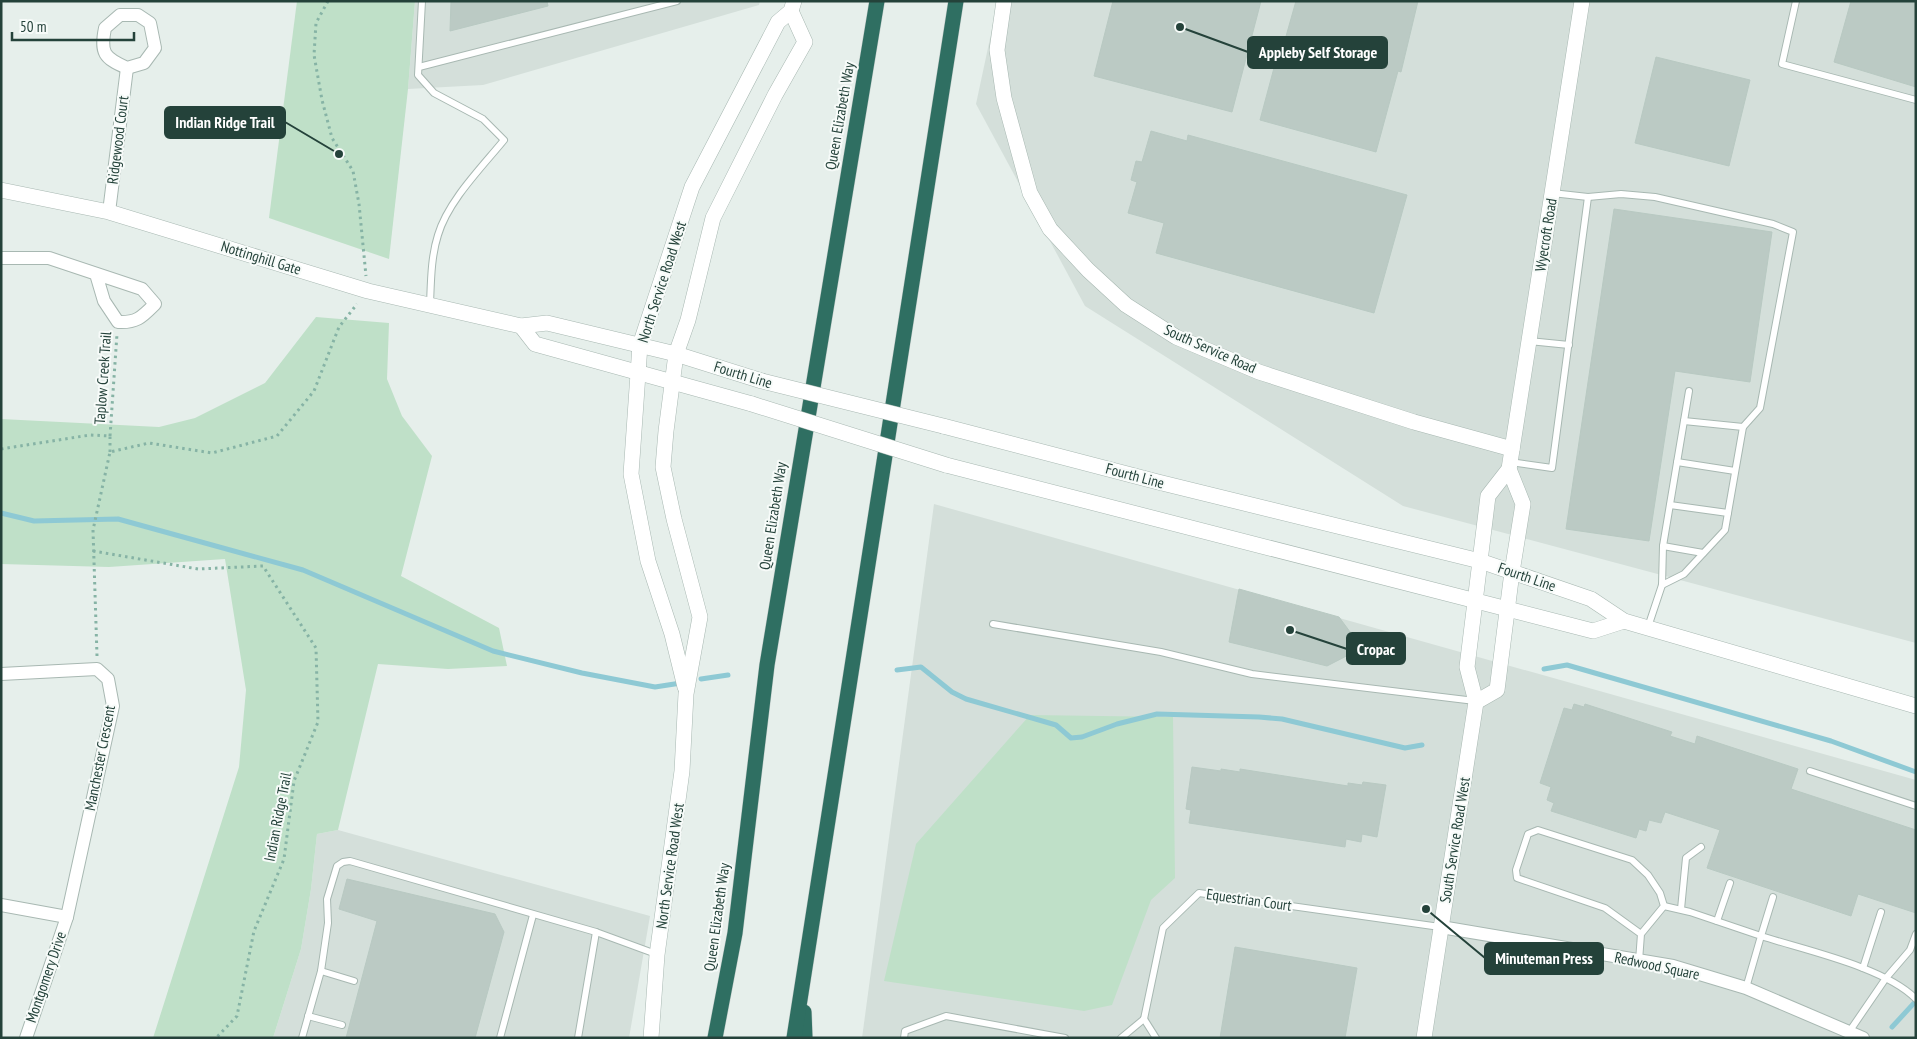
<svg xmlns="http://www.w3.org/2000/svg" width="1917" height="1039" viewBox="0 0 1917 1039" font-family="'PT Sans Narrow',sans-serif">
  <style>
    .built { fill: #d4dfda }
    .green { fill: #bfe0c8 }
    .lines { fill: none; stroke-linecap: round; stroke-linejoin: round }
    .stream { stroke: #8ec9d4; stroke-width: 5 }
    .building { fill: #bbcac4; stroke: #b8c9c2 }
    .service-casing { stroke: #a8b8b2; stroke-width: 8 }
    .minor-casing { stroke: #a8b8b2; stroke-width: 14 }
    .tertiary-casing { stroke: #a8b8b2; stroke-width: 16 }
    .motorway-casing { stroke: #c2cac8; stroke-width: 16 }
    .path { stroke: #86b3a5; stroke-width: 3; stroke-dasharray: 2.5 4; stroke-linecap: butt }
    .service { stroke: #fff; stroke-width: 6 }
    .minor { stroke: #fff; stroke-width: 12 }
    .tertiary { stroke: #fff; stroke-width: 15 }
    .motorway { stroke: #2f6f62; stroke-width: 15 }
    .tertiary-bridge-casing { stroke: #a8b8b2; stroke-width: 16; stroke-linecap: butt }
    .tertiary-bridge { stroke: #fff; stroke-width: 15 }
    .labels { text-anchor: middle; stroke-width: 4; stroke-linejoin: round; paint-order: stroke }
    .street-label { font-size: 15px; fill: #24423a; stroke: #f7fbf9 }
    .leader { fill: none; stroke: #24423a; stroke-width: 2 }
    .callout-dot { fill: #24423a; stroke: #f7fbf9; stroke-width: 2 }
    .callout { fill: #24423a; stroke: #24423a; stroke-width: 2 }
    .callout-label { font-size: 16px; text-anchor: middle; font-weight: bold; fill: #fff }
  </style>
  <rect width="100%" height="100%" fill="#e6efeb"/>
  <!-- built -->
  <g class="built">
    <path d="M415,1H760L759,5L483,85L408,89Z"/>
    <path d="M998,1H1916V643L1403,506L1085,306L976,104Z"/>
    <path d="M934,504L1916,780V1038H862Z"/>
    <path d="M338,830L650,916L629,1038H273L301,949L311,889L317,834Z"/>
  </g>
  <!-- green -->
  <g class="green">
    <path d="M297,1H415L408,89L389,259L269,218Z"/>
    <path d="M316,317L389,323L387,379L402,416L432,456L401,576L499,628L507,666L448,669L378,664L338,830L317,834L311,889L301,949L273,1038H153L239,767L246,690L225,559L109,567L1,564V419L159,427L195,418L265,383Z"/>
    <path d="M1030,715L1173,717L1175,878L1151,900L1112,1005L1084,1011L884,981L916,844Z"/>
  </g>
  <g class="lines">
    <!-- stream -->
    <g class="stream">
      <path d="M1,513L34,521L118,519L303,570L493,651L582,673L655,687L681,683"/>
      <path d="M1544,669L1567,665L1831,741L1916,772"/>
      <path d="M897,670L921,667L952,692L966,699L1056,725L1071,738L1082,737L1117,724L1157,714L1259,717L1282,719L1405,748L1422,745"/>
      <path d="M701,679L728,675"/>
      <path d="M1892,1027L1916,1001"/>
    </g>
  </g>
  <!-- building -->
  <g class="building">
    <path d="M451,1H547L548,6L450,31Z"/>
    <path d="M1113,1H1261L1232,112L1094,76Z"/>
    <path d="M1296,1H1418L1401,72L1398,71L1376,152L1260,120L1278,53L1281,54Z"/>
    <path d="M1851,1H1916V87L1834,62Z"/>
    <path d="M1656,57L1750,80L1729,166L1635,143Z"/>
    <path d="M1151,131L1187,141L1188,135L1407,195L1374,313L1156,253L1164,223L1128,213L1137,182L1131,180L1136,161L1142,162Z"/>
    <path d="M1614,209L1772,232L1750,382L1675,371L1649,541L1566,529Z"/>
    <path d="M1239,589L1339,617L1362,648L1327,666L1229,642Z"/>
    <path d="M1574,704L1584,707L1585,704L1672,732L1670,736L1695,744L1697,736L1798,769L1791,789L1916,830V913L1858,894L1851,916L1707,868L1720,830L1665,812L1661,823L1649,820L1646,831L1639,829L1636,838L1551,811L1554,803L1547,800L1551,787L1540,783L1564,708L1572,710Z"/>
    <path d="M1192,767L1221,771V769L1240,772V769L1348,786V783L1362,785L1363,782L1386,785L1377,837L1362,834L1361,842L1346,839L1345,847L1189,823L1191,810L1186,809Z"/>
    <path d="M347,879L495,914L504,932L475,1038H346L377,921L339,909Z"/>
    <path d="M1235,947L1357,968L1345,1038H1220Z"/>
  </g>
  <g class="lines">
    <defs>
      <g id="service">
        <path d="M422,1L418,75L434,93L483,119L504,140C482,167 448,201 438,235C431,257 431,281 430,304"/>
        <path d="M1796,1L1782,64L1916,100"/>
        <path d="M419,67L677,1"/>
        <path d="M1552,193L1588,197L1621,194L1655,197L1773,224L1793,232L1760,408L1743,427"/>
        <path d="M1529,341L1569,345"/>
        <path d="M1510,462L1552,468L1588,197"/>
        <path d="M1677,462L1735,471"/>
        <path d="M1670,505L1728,513"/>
        <path d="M1663,546L1703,553"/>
        <path d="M1662,585L1684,574L1725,530L1743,427L1684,421"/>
        <path d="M993,624L1161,652L1252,674L1475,701"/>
        <path d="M1648,627L1662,585L1663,546L1689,391"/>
        <path d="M1810,771L1916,806"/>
        <path d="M1773,897L1761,936C1804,950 1885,967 1916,999"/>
        <path d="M1664,906L1690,912L1761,936L1746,988"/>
        <path d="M1681,909L1686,858L1701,847"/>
        <path d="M1717,921L1730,883"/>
        <path d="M1639,961L1641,934L1664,906L1660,893L1648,875L1632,860L1538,830L1528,834L1516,870L1517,878L1605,908L1641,934"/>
        <path d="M1863,968L1881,912"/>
        <path d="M321,971L354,981"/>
        <path d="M308,1016L342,1025"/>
        <path d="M1144,1019L1163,928L1199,893L1440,927"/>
        <path d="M1144,1019L1156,1038"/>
        <path d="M1849,1032L1886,978L1910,950L1916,934"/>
        <path d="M302,1038L321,971L328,923L327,899L337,866L343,862L350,861L596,932L656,954"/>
        <path d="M500,1038L533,915"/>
        <path d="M578,1038L596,932"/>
        <path d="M904,1038L905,1031L946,1016L1065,1038"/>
        <path d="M1121,1038L1144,1019"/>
      </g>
      <g id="minor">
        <path d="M120,15H138L150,23L155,48L144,63L127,68C104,58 100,53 105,28Z"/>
        <path d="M109,212L127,68"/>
        <path d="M1,258H49L142,289L155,304C142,317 137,323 118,322L104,301L96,274"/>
        <path d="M1,674L97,669L108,679L113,706L67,917L26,1038"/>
        <path d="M1,905L67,917"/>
        <path d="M1441,927L1673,966L1746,988L1863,1038"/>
      </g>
      <g id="tertiary">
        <path d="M1004,1L997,50L1004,98L1030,193L1050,229L1088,270L1126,305L1176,337L1259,372L1414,422L1512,449"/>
        <path d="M1,190L109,212L368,291L521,326L547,323L676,354L762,381"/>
        <path d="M521,326L535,344L752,404"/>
        <path d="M943,426L1158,482L1480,561L1591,599L1624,621L1916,706"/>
        <path d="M946,465L1593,631L1624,621"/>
        <path d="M685,687L672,634L648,561L631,474L640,345L692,187L778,22L791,11L794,1"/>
        <path d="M1476,702L1497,690L1512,572L1523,504L1509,469"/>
        <path d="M651,1038L657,955L682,771L686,694L700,617L674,519L663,467L666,431L676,354L688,320L713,218L775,95L805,42L791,11"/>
        <path d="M1424,1038L1476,702L1467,667L1488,496L1509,469L1582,1"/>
      </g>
      <g id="motorway">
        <path d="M804,1012L805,1038"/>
        <path d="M715,1038L735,933L767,665L877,1"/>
        <path d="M794,1038L956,1"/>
      </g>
    </defs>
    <!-- service casing -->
    <use href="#service" class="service-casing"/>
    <!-- minor casing -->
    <use href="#minor" class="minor-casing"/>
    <!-- tertiary casing -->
    <use href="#tertiary" class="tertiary-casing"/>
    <!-- motorway casing -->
    <use href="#motorway" class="motorway-casing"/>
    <!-- path -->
    <g class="path">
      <path d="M328,1L316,23L314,55L322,100L332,138L353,171L359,204L366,276"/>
      <path d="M110,436L117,334"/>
      <path d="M1,449L90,435L110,436V452"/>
      <path d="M93,551L198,569L263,566L316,648L318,722L294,781L284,859L254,931L237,1016L216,1038"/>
      <path d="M97,656L93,530L110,452L149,443L212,453L277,436L314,391L339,327L357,304"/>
    </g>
    <!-- service -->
    <use href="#service" class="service"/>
    <!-- minor -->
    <use href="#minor" class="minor"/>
    <!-- tertiary -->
    <use href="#tertiary" class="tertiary"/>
    <!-- motorway -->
    <use href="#motorway" class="motorway"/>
    <defs>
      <g id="tertiary-bridge">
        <path d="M762,381L943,426"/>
        <path d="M752,404L946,465"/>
      </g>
    </defs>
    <!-- tertiary-bridge casing -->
    <use href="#tertiary-bridge" class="tertiary-bridge-casing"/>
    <!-- tertiary-bridge -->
    <use href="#tertiary-bridge" class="tertiary-bridge"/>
  </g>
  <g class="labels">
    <!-- street labels -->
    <g class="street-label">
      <text transform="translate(840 116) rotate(-80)" y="5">Queen Elizabeth Way</text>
      <text transform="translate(118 140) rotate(-83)" y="5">Ridgewood Court</text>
      <text transform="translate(1546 235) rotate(-81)" y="5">Wyecroft Road</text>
      <text transform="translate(261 258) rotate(17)" y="5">Nottinghill Gate</text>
      <text transform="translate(662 282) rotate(-72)" y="5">North Service Road West</text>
      <text transform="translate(1210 349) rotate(24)" y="5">South Service Road</text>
      <text transform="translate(743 375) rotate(17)" y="5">Fourth Line</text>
      <text transform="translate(103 378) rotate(-86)" y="5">Taplow Creek Trail</text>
      <text transform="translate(1135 476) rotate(15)" y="5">Fourth Line</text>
      <text transform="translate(773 516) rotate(-81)" y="5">Queen Elizabeth Way</text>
      <text transform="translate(1527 577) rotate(19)" y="5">Fourth Line</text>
      <text transform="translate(100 758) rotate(-79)" y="5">Manchester Crescent</text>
      <text transform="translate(278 817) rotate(-79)" y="5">Indian Ridge Trail</text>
      <text transform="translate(1455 840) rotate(-81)" y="5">South Service Road West</text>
      <text transform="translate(670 866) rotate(-82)" y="5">North Service Road West</text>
      <text transform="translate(1249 900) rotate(8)" y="5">Equestrian Court</text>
      <text transform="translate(717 917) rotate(-82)" y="5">Queen Elizabeth Way</text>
      <text transform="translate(1657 966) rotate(12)" y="5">Redwood Square</text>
      <text transform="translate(46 977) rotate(-71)" y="5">Montgomery Drive</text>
    </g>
  </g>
  <!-- callouts -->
  <path class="leader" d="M1180 27L1248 52M339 154L285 122M1290 630L1347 649M1426 909L1485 958"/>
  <g class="callout-dot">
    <circle cx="1180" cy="27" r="5"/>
    <circle cx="339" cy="154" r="5"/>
    <circle cx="1290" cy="630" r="5"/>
    <circle cx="1426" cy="909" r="5"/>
  </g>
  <g class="callout">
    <rect x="1248" y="37" width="139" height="31" rx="5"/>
    <rect x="165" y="107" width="120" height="31" rx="5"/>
    <rect x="1347" y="633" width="58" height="31" rx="5"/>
    <rect x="1485" y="943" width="118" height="31" rx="5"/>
  </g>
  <g class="callout-label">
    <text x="1318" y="58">Appleby Self Storage</text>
    <text x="225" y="128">Indian Ridge Trail</text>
    <text x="1376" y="655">Cropac</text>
    <text x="1544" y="964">Minuteman Press</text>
  </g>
  <!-- border -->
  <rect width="1917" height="1039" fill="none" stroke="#24423a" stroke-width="5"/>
  <!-- scale -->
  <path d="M12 32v8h122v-8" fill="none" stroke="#24423a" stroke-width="2.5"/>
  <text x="20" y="32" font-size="15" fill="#24423a" stroke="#f7fbf9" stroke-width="4" paint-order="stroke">50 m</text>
</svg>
